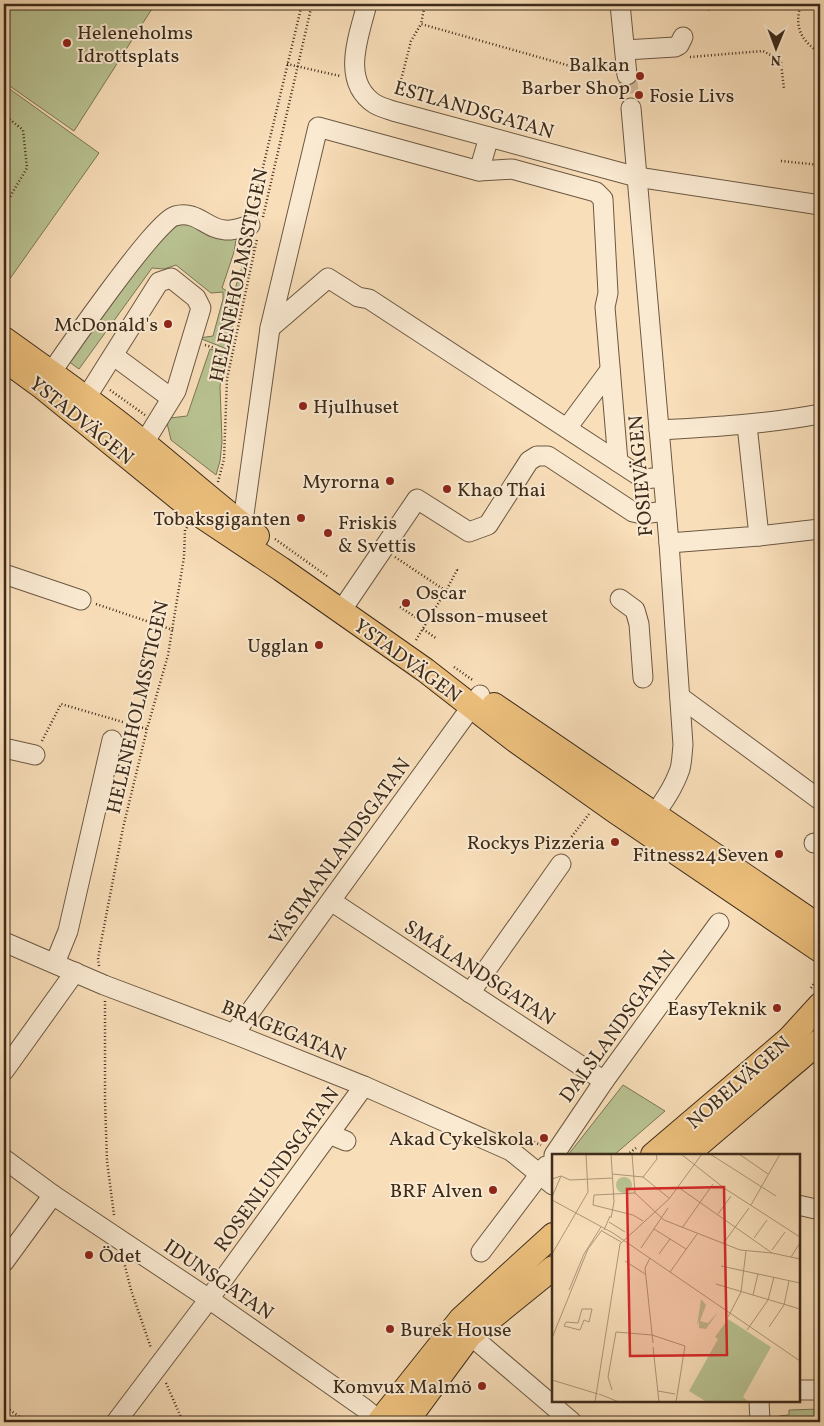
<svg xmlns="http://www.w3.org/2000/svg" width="824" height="1426" viewBox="0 0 824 1426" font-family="Vollkorn,serif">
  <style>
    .green { fill: #b9c292; stroke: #7b7656 }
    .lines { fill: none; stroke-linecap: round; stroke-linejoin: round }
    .minor-tunnel { stroke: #d3ba99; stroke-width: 19; stroke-dasharray: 19 9; stroke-linecap: butt }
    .minor-casing { stroke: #6c5842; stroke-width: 21 }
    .major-casing { stroke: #3d2b1b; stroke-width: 26 }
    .path { stroke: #3d2b1b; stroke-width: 2.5; stroke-dasharray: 1 2.5; stroke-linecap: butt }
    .minor { stroke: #faead2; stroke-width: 19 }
    .major { stroke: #ecbf7c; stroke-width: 24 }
    .poi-dot { fill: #8f2418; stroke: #faead2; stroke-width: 2 }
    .labels { text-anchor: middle; stroke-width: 4; stroke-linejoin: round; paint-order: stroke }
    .poi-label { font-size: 20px; fill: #3d2b1b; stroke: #faead2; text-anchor: end }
    .street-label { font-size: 20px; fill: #3d2b1b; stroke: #faead2 }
    .inset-road { fill: none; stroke: #ad967a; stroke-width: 1 }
    .view { fill: #d62828; fill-opacity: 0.15; stroke: #d62828; stroke-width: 2.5 }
    .inset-edge { fill: none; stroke: #3d2b1b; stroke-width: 2.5 }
  </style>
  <rect width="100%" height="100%" fill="#f8deb9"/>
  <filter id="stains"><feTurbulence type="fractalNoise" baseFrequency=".004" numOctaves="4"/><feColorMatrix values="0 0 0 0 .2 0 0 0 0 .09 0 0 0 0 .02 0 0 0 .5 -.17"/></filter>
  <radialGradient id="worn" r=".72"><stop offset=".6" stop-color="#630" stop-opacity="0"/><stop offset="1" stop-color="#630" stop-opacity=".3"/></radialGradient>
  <!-- green -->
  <g class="green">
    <path d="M4,4H155L74,131L4,82Z"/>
    <path d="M4,85L99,153L4,287Z"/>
    <path d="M175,218L237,233L234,252L222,288L233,295L242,267L245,248L250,249L227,349L199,338L213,336L223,299V292L211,293L176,265L164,269L152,268L79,369L68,361Z"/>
    <path d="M210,349L226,354L220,386L222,442L220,461L216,475L171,440L167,423L170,418L187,416Z"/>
    <path d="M623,1085L665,1111L614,1155H568Z"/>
    <path d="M820,1409V1422H780L779,1416L789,1415V1410Z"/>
  </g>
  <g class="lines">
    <!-- minor-tunnel -->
    <path class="minor-tunnel" d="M627,75L631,108"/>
    <defs>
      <g id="minor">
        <path d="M367,4C359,36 340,81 375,104C380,107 387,109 393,111L637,177L820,205"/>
        <path d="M620,4L627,75"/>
        <path d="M625,50L675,47L679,45L683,37"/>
        <path d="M631,108L669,543L683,745C682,753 682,762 680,769C673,790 659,808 647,825"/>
        <path d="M479,171L512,169L596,192L603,199L608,293L605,307L618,462"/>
        <path d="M270,328L328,278L358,297L369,299L644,479L663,477"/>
        <path d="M114,356L171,398"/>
        <path d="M44,383C61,358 156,220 175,216C198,210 206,229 225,230C234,231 242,227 250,225"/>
        <path d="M86,398L159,282L171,278L196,298L201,308L176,391L144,443"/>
        <path d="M567,428L610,370"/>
        <path d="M659,430C713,427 767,424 820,414"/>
        <path d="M240,523L244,514L270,328L318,127L479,171L489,137"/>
        <path d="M759,536L820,529"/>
        <path d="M669,543L759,536L747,425"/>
        <path d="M4,574L81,600"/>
        <path d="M620,599L635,610L639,624L643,678"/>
        <path d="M341,611L417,499L469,532L488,525L529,461L537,456H548L633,512L642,514L666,511"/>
        <path d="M680,697L820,800"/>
        <path d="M4,748L35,755"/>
        <path d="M814,843H820"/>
        <path d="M331,901L604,1081"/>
        <path d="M4,942L104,985L234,1034L364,1086L511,1151L553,1185"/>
        <path d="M55,963L68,931L112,740"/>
        <path d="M470,993L561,864"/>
        <path d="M234,1034L480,695"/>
        <path d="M4,1071L75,972"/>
        <path d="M329,1134L346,1141"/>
        <path d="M554,1155L604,1081L719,923"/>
        <path d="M4,1159L53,1195L209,1299L364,1408L381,1422"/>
        <path d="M798,1205L820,1210"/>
        <path d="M481,1252L546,1166"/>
        <path d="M4,1262L53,1195"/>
        <path d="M470,1335L572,1422"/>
        <path d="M798,1390H820"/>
        <path d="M759,1400L760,1422"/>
        <path d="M116,1422L209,1299L364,1086"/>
      </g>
      <g id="major">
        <path d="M4,339C51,373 100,406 145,444C182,474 218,506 257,536"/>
        <path d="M4,359L41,386L197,513L281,569L425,670L515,740L615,811L820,950"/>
        <path d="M494,705L820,927"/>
        <path d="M653,1155L789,1039L820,1005"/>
        <path d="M686,1155L820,1041"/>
        <path d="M379,1422L461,1319L553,1235"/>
        <path d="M406,1422L470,1335L553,1268"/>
      </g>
    </defs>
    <!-- minor casing -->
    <use href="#minor" class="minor-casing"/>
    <!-- major casing -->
    <use href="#major" class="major-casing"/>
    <!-- path -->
    <g class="path">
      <path d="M425,4L421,24L581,69L610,64"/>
      <path d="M801,4C794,26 800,40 820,53"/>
      <path d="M708,10L712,4"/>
      <path d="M690,57L763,51L776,58L781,63L784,89"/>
      <path d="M287,64L340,76"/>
      <path d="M397,96L411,41L421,24"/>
      <path d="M4,115L23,130L27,168L4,207"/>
      <path d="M781,161L820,165"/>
      <path d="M253,209L302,4"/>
      <path d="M263,217L312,4"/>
      <path d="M252,240L253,251"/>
      <path d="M205,345L232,353"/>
      <path d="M110,390L145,415"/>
      <path d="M218,482L224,459L227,379L257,239"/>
      <path d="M275,539L327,576"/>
      <path d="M395,557L446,591"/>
      <path d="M96,604L173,630"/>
      <path d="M400,607L426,624"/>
      <path d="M423,629L437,639"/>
      <path d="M416,640L447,589L457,570L455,568"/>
      <path d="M454,667L474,681"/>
      <path d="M42,741L61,704L147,729"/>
      <path d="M563,848L589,814"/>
      <path d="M99,966L98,958L123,828L147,729L168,655L184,557L185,530L187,527"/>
      <path d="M811,988L820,974"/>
      <path d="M105,1001V1100L107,1161L114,1215"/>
      <path d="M521,1137L541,1145"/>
      <path d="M627,1155L636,1148"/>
      <path d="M124,1262L131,1290L151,1348"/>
      <path d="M166,1383L183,1422"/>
      <path d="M4,1406L27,1422"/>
    </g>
    <!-- minor -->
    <use href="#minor" class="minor"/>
    <!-- major -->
    <use href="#major" class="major"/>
  </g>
  <!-- markers -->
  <g class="poi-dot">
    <circle cx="67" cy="43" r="5"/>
    <circle cx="640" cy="76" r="5"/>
    <circle cx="639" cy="95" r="5"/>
    <circle cx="168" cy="324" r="5"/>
    <circle cx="303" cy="406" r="5"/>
    <circle cx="390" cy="481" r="5"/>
    <circle cx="447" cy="489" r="5"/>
    <circle cx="301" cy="518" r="5"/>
    <circle cx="328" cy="533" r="5"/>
    <circle cx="406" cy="603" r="5"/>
    <circle cx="319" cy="645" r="5"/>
    <circle cx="615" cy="842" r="5"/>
    <circle cx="779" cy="854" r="5"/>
    <circle cx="777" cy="1008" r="5"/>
    <circle cx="544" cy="1138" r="5"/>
    <circle cx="493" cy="1190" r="5"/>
    <circle cx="89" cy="1255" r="5"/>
    <circle cx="390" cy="1329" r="5"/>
    <circle cx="482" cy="1386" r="5"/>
  </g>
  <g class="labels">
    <!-- poi labels -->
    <g class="poi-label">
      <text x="77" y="39" text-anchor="start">Heleneholms<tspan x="77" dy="23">Idrottsplats</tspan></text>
      <text x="630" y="71">Balkan<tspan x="630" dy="23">Barber Shop</tspan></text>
      <text x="649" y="102" text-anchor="start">Fosie Livs</text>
      <text x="158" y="331">McDonald's</text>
      <text x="313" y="413" text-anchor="start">Hjulhuset</text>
      <text x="380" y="488">Myrorna</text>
      <text x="457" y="496" text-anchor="start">Khao Thai</text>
      <text x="291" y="525">Tobaksgiganten</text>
      <text x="338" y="529" text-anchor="start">Friskis<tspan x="338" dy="23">&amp; Svettis</tspan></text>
      <text x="416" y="599" text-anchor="start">Oscar<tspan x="416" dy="23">Olsson-museet</tspan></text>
      <text x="309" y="652">Ugglan</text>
      <text x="605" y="849">Rockys Pizzeria</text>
      <text x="769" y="861">Fitness24Seven</text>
      <text x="767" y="1015">EasyTeknik</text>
      <text x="534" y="1145">Akad Cykelskola</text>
      <text x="483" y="1197">BRF Alven</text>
      <text x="99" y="1262" text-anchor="start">Ödet</text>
      <text x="400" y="1336" text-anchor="start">Burek House</text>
      <text x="472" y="1393">Komvux Malmö</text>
    </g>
    <!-- street labels -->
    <g class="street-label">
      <text transform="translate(474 109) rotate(16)" y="7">ESTLANDSGATAN</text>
      <text transform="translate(238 275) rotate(-78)" y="7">HELENEHOLMSSTIGEN</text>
      <text transform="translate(82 420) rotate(39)" y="7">YSTADVÄGEN</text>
      <text transform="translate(640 476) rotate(-95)" y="7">FOSIEVÄGEN</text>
      <text transform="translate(408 660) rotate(36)" y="7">YSTADVÄGEN</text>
      <text transform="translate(137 707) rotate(-77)" y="7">HELENEHOLMSSTIGEN</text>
      <text transform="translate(339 851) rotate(-54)" y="7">VÄSTMANLANDSGATAN</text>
      <text transform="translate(480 972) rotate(33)" y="7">SMÅLANDSGATAN</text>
      <text transform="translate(617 1026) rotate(-54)" y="7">DALSLANDSGATAN</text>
      <text transform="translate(284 1030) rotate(22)" y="7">BRAGEGATAN</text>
      <text transform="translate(738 1082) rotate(-41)" y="7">NOBELVÄGEN</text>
      <text transform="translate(276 1169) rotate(-54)" y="7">ROSENLUNDSGATAN</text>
      <text transform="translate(219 1279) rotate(34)" y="7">IDUNSGATAN</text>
    </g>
  </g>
  <!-- overview -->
  <g transform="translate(552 1154)">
    <rect width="248" height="248" fill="#f8deb9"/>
    <path d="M64 31a8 8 0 1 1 16 0a8 8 0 1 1-16 0ZM149,145L154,151L148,167L156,169L166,158L154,175L147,174V167L145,172ZM176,165L219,193L191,243L196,247H153L137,237L166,185L163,183Z" fill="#b9c292"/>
    <path class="inset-road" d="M59,0L62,48L59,64M80,0L83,39L112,66L188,96L220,99M129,0L172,34L248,83M158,0L224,42M187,0L216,20M60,20L91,23L117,44M91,23L105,5L104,0M0,25L9,22L18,26L61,24M126,33L220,99L248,105M83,39L42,41L41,51L81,61L91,67M0,43L9,22M0,46L61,79L248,207M199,51L228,0M166,60L179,42M57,68L73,78M130,74L161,30M102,75L134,95M52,76L58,62M50,77L69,88M202,84L215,66M171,90L197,54M89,94L116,54M220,96L233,78M0,100L36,38L34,0M107,100L118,85M239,103L248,89M98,104L93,114L101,189M73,107L93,120M169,112L248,129M118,118L145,80M164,130L248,155M17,136L32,100L49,73M201,141L206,120M30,155H40L37,168L32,166L28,176L12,172L14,168L26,169ZM176,163L189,138L194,97M217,173L232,151L237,127M195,176L216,146L222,123M0,184L36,95L50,76M101,193L107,248M0,226L46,240M60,236L56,223L64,178L100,181L133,192L124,248M106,237L123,240M47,240L67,248M43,248L68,90L117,45L150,0"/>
    <path class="view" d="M172,33L175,201L78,202L75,35Z"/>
    <rect width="248" height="248" class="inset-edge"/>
  </g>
  <!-- margin -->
  <rect width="824" height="1426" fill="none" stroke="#f8deb9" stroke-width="20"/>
  <rect x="5" y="5" width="814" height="1416" fill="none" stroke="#3d2b1b" stroke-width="2.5"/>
  <rect x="10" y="10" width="804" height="1406" fill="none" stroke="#3d2b1b"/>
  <!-- north arrow -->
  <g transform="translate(776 48) rotate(181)" stroke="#faead2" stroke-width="4" paint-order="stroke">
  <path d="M0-4L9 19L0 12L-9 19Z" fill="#3d2b1b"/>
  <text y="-8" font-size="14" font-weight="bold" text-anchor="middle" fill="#3d2b1b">N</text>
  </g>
  <rect width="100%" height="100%" filter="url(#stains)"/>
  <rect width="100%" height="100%" fill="url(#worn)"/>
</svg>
